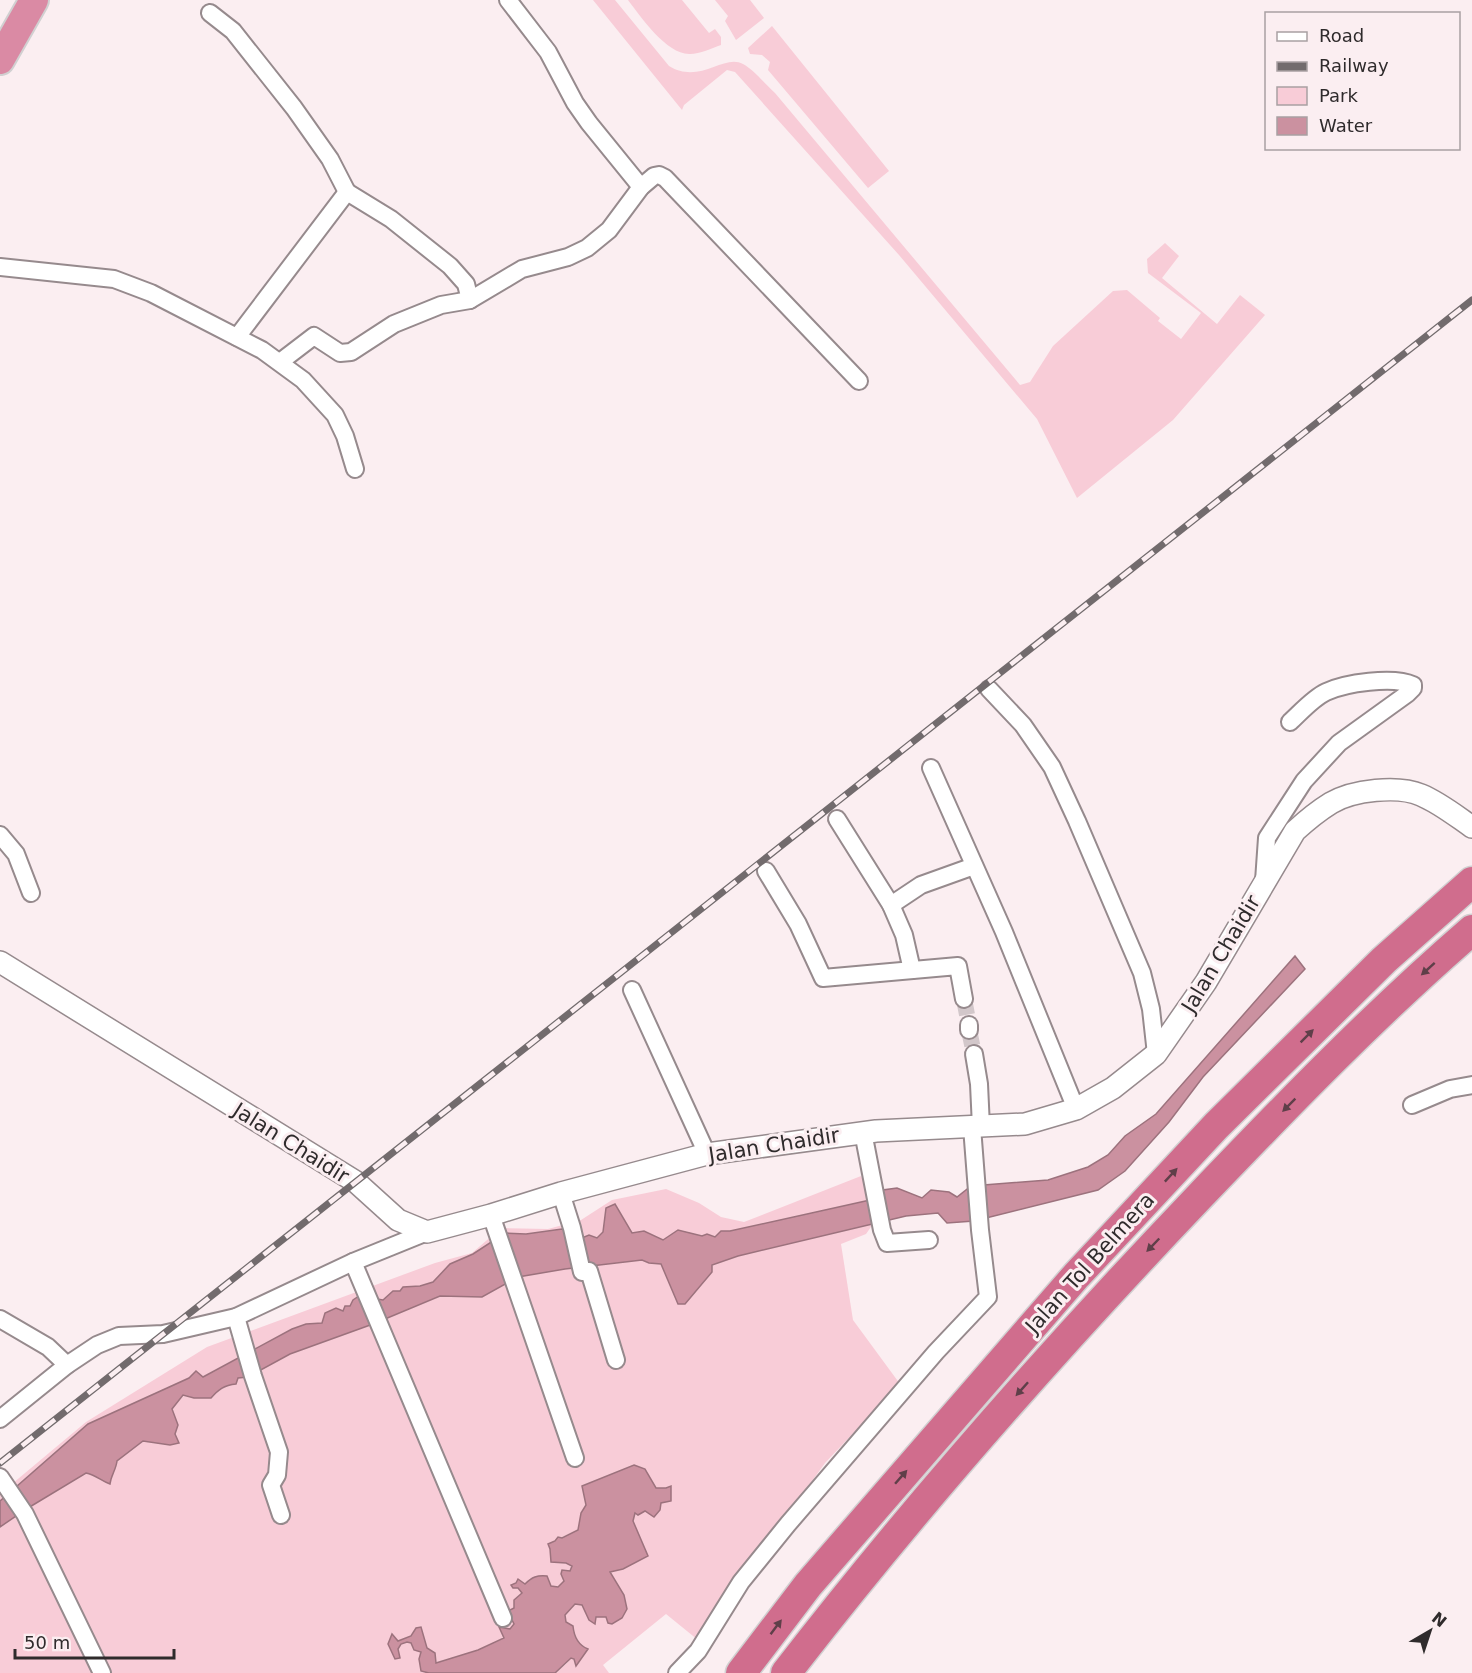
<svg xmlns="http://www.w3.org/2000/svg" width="1472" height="1673" viewBox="0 0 1472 1673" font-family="'DejaVu Sans',sans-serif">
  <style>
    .green { fill: #f8ccd7 }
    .water { fill: #cb91a0; stroke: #9c727d; stroke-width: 1.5 }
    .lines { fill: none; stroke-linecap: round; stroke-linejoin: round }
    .minor-tunnel { stroke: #d2c7ca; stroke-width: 16; stroke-dasharray: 16 8; stroke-linecap: butt }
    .minor-casing { stroke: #968a8d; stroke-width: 20 }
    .tertiary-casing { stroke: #968a8d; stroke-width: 24 }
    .trunk-casing { stroke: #d1d0d1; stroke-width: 32 }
    .motorway-casing { stroke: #d1d0d1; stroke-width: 33 }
    .minor { stroke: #fff; stroke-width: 16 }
    .tertiary { stroke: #fff; stroke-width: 21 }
    .trunk { stroke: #da8aa4; stroke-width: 28 }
    .motorway { stroke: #d06d8d; stroke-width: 30 }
    .rail-casing { stroke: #726b6d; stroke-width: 7 }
    .rail { stroke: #fbeef1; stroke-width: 4.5; stroke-dasharray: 14; stroke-linecap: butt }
    .oneway { fill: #5f3f49 }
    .labels { text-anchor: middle; stroke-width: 6; stroke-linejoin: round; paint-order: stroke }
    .street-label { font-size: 21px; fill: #2f2b2c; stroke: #fbeef1 }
  </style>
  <rect width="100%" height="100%" fill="#fbeef1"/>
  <!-- green -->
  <g class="green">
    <path d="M593,0H615L669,66C700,85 724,53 743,64C754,70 765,84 775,93L1020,385L1030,382L1053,346L1113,291L1127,290L1160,318L1158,321L1181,339L1201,313L1148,273L1147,259L1165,243L1179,256L1162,278L1217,324L1240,295L1265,315L1173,420L1077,498L1037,419L899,255L735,72L727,70L684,105L682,110Z"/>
    <path d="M628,0H682L709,33L715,29L721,37V45C712,48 700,54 690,54C667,55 640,16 628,0Z"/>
    <path d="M715,0H750L764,18L736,40L725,21L728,16Z"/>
    <path d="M772,26L889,171L868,188L768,70L770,62L762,55L750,54L748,48Z"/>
    <path d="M861,1176L869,1192L870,1200L730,1231H721L715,1237H702L678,1230L663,1240L644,1231L632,1234L606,1208L603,1232L597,1238H582L562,1229L526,1234L505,1233L473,1254L450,1264L433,1282L420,1286L403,1287L400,1291H393L383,1300L350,1307L322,1323L306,1324L292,1329L202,1377L196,1371L189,1378L88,1424L0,1501V1494L86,1422L207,1347L435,1263L472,1253L501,1228L548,1229L581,1220L612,1200L666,1189L699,1203L721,1217L744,1222Z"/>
    <path d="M873,1224L866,1234L841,1244L853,1320L900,1384L825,1463L698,1640L666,1614L603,1665L609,1673H555L566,1664L571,1658L574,1659L576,1665L588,1649L581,1646L574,1633L573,1626L566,1622L565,1615L575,1604H582L589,1620L595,1624L596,1617H606L627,1609L624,1595L610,1572L623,1569L635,1513L661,1503L666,1488H656L645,1469L634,1465L582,1486L586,1505L581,1513L578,1530C559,1539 549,1539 551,1562L566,1563L572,1566L570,1571L561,1574L564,1581L558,1588L525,1584L518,1587L522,1593L515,1608L509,1614L514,1624L510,1629L499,1627L504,1638L478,1650L435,1663L427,1649L411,1636L398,1642L392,1634L398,1649L401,1644C411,1640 414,1646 421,1652L419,1659L421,1671L429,1673H0V1528L28,1508L86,1473L97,1476L111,1475L116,1467L117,1461L143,1441L170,1445L178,1443L175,1434L178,1425L172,1409L183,1395L194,1398H211L219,1389L237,1378L248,1377L290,1354L373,1324L441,1296L482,1297L518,1277L565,1269L642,1260L649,1263L661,1264L678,1304L712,1265L738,1256Z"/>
  </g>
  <!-- water -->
  <g class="water">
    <path d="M1295,956L1305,969L1203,1077L1169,1122L1125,1171L1098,1190L974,1221L947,1223L938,1213L906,1216L738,1256L712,1265V1272L685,1304H678L661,1264L649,1263L642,1260L565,1269L518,1277L482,1297L440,1296L373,1324L290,1354L248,1377L238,1378L236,1384C224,1385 218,1390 211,1398H194L183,1395L172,1409L178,1425L175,1434L179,1443L170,1445L143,1441L117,1461C116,1470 111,1475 110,1484C101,1481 96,1475 86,1473L28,1508L0,1527V1501L88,1424L189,1378L196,1371L203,1377L292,1329L306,1324L322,1323L325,1313L336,1308L343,1311L345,1306H350L353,1300L359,1296L383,1300L393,1291H400L403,1287L420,1286L433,1282L450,1264L473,1254L505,1233L526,1234L562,1229L582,1238L589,1235L597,1238L603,1232L606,1208L615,1204L632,1233L644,1231L663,1240L678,1230L702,1236L707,1234L715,1237L721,1231H730L870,1200L884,1195L883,1190L897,1188L922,1198L931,1190L949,1192L957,1197L971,1186L1048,1180L1088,1167L1108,1155L1125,1136L1156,1114Z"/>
    <path d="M634,1465L645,1469L656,1488H666L671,1486V1501L661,1503L660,1510L654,1517L645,1511L638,1515L635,1513L633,1521L648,1556L623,1569L610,1572L624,1595L627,1609L622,1618L612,1624L608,1623L606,1617H596L595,1624L589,1620L582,1605L575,1604L565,1615L566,1622L573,1626C574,1637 578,1645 588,1649L576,1666L574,1659L571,1658L555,1673H429L421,1671L419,1659L421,1652L414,1650L411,1643L407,1642L401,1644L398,1649L400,1658L395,1659L388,1644L392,1634L398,1641L411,1636L416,1628L421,1627L427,1648L435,1653L436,1663L478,1650L504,1638L499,1627L510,1629L514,1624L509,1614L510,1610L514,1608V1600L522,1593L518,1588H513L511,1585L516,1583L518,1579L525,1584C532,1577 537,1575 547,1576L551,1586L558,1587L564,1581L561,1574L562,1570L570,1571L572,1566L566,1563L551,1562L550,1549L548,1544L555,1541L558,1537L562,1538L578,1530L581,1513L586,1505L582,1486Z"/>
  </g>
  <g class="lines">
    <!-- minor-tunnel -->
    <g class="minor-tunnel">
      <path d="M964,999L969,1025"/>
      <path d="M969,1030L974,1054"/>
    </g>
    <defs>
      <g id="minor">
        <path d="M508,0L548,52L575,103L589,123L641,187"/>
        <path d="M210,13L233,31L294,108L330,159L347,192"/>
        <path d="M0,267L114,279L151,293L262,350L303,380L335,415L345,436L355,469"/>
        <path d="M237,337L347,192L391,219L450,266L466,284L470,300"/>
        <path d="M280,362L314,336L340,353L351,352L394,324L441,305L470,300L522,269L568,257L587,248L609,230L641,187L654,176L659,175L665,178L859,381"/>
        <path d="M989,689L1023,725L1052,767L1077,821L1142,973L1151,1009L1156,1054"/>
        <path d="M931,768L1004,932L1076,1109"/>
        <path d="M837,819L891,905L904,935L912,970"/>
        <path d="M0,835L16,854L31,893"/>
        <path d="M766,871L798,924L823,978L958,966L964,999"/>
        <path d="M1264,881L1267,838L1304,781L1339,743L1407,694L1413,688V685C1393,676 1345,683 1326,692C1313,698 1300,713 1290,722"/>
        <path d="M891,905L921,885L974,866"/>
        <path d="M632,990L707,1154"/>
        <path d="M969,1025V1030"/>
        <path d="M974,1054L979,1084L981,1127"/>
        <path d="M1412,1105L1450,1089L1472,1085"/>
        <path d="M863,1132L882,1230L887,1243L929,1240"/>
        <path d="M561,1193L572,1228L582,1272L589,1271L616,1360"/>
        <path d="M491,1215L575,1458"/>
        <path d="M353,1262L503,1618"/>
        <path d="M236,1317L253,1376L279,1452L277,1475L271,1485L281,1515"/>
        <path d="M0,1319L48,1347L67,1365"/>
        <path d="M0,1419L67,1365L97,1345L119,1336L163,1334L236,1317L353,1262L427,1232"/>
        <path d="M0,1477L25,1514L102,1673"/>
        <path d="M677,1673L698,1651L741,1582L788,1524L936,1352L988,1297L980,1230L972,1127"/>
      </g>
      <path id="tertiary" d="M0,962L356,1182L398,1220L427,1232L491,1215L561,1193L707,1154L876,1131L1025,1124L1076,1109L1113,1088L1156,1054L1206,982L1295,831C1307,820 1318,811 1331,803C1353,790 1398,785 1421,795C1440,803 1456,816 1472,827"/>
      <path id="trunk" d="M0,60L34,0"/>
      <g id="motorway">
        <path d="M741,1673L808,1585L1076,1276L1216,1126L1384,960L1472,882"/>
        <path d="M786,1673C915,1506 1054,1349 1199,1197C1287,1105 1376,1013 1472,930"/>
      </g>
    </defs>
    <!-- minor casing -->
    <use href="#minor" class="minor-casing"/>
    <!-- tertiary casing -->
    <use href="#tertiary" class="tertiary-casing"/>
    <!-- trunk casing -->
    <use href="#trunk" class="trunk-casing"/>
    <!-- motorway casing -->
    <use href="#motorway" class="motorway-casing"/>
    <!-- minor -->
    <use href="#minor" class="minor"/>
    <!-- tertiary -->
    <use href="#tertiary" class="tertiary"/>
    <!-- trunk -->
    <use href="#trunk" class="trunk"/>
    <!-- motorway -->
    <use href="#motorway" class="motorway"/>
    <defs>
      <path id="rail" d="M0,1463L1472,300"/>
    </defs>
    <!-- rail casing -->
    <use href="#rail" class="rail-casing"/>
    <!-- rail -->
    <use href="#rail" class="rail"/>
  </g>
  <!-- one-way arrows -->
  <defs><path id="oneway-solid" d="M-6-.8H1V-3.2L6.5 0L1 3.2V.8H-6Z" transform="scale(1.5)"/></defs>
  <g class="oneway">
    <use href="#oneway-solid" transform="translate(1428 969) rotate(138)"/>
    <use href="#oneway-solid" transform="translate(1307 1036) rotate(-45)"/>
    <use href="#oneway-solid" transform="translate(1289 1105) rotate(135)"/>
    <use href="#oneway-solid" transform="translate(1171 1175) rotate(-47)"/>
    <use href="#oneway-solid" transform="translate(1153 1245) rotate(134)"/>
    <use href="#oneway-solid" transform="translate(1022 1389) rotate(132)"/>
    <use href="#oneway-solid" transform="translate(901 1477) rotate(-49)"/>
    <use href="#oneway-solid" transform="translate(776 1627) rotate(-53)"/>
  </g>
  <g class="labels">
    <!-- street labels -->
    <g class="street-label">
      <text transform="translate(1221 954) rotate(-59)" y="7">Jalan Chaidir</text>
      <text transform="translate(291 1143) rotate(32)" y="7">Jalan Chaidir</text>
      <text transform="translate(774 1145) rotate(-9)" y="7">Jalan Chaidir</text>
      <text transform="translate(1090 1263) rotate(-48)" y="7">Jalan Tol Belmera</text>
    </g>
  </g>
  <!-- legend -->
  <rect x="1265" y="12" width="195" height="138" fill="#fbeef1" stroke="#a9a0a2" stroke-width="1.5"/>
  <rect x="1277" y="32" width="30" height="9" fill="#ffffff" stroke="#a9a0a2" stroke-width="1.5"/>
  <text x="1319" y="42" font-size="18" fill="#2f2b2c">Road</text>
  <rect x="1277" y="62" width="30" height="9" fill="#726b6d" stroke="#a9a0a2" stroke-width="1.5"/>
  <text x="1319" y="72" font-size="18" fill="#2f2b2c">Railway</text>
  <rect x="1277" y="87" width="30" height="18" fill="#f8ccd7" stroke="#a9a0a2" stroke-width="1.5"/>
  <text x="1319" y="102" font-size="18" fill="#2f2b2c">Park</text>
  <rect x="1277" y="117" width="30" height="18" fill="#cb91a0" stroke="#a9a0a2" stroke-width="1.5"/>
  <text x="1319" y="132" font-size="18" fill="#2f2b2c">Water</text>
  <!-- north arrow -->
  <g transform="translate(1430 1631) rotate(39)" stroke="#fbeef1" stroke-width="4.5" paint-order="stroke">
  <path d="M0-4.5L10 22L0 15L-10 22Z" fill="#2f2b2c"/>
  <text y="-9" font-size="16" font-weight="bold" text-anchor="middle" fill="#2f2b2c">N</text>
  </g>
  <!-- scale -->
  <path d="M15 1649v9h159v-9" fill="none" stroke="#2f2b2c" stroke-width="3"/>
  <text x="24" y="1649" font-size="18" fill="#2f2b2c" stroke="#fbeef1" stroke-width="4.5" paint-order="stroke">50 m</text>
</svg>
